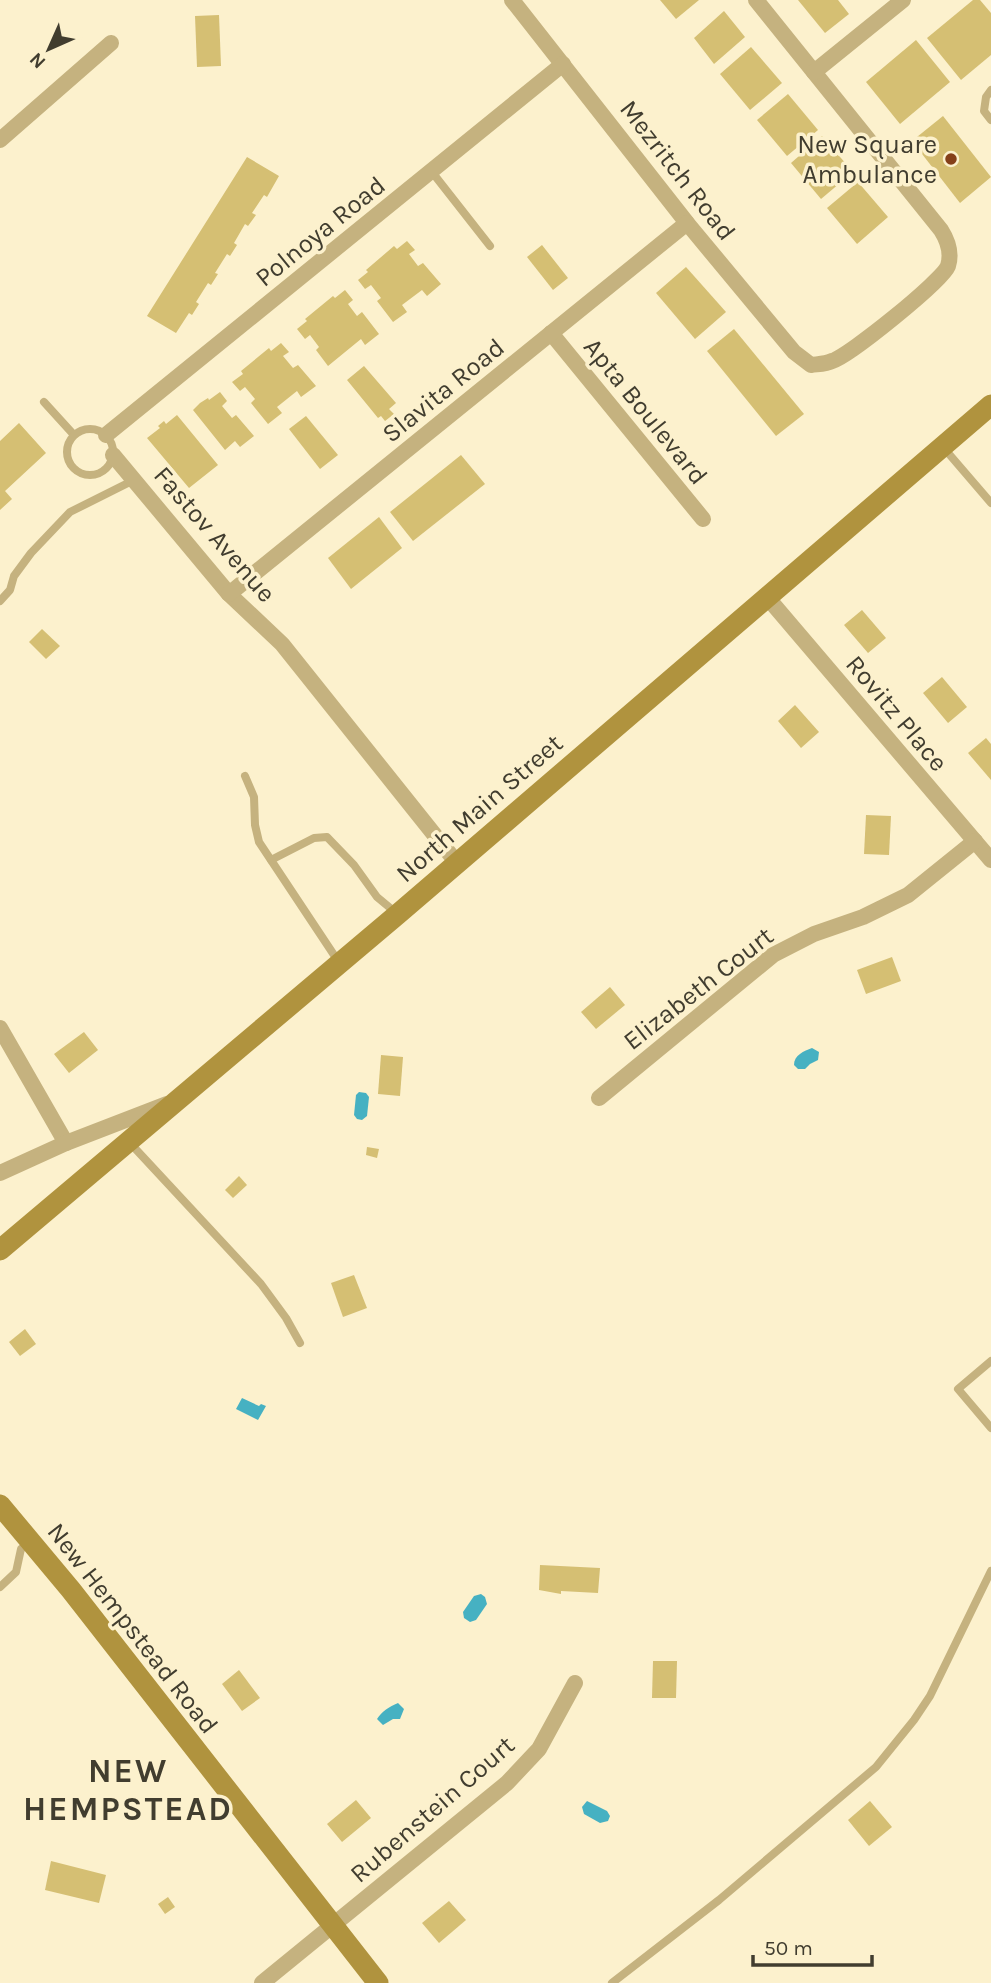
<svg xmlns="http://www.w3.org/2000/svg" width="991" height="1983" viewBox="0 0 991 1983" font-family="Karla,sans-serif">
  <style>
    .water { fill: #46b1c2 }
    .building { fill: #d5bf73 }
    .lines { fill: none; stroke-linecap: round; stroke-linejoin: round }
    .lane { stroke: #c5b27f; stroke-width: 8 }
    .street { stroke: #c5b27f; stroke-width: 16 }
    .secondary { stroke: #b0933e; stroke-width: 21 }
    .poi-dot { fill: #854019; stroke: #fcf1cd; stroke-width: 2.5 }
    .labels { text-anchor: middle; stroke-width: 7; stroke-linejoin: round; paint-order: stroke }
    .poi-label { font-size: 26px; fill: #413d2f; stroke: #fcf1cd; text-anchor: end }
    .street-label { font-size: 26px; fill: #413d2f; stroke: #fcf1cd }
    .district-label { font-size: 33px; font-weight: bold; letter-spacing: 2px; fill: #413d2f; stroke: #fcf1cd }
  </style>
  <rect width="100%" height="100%" fill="#fcf1cd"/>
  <!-- water -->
  <g class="water">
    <path d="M812,1048L819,1052L818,1060L810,1064L805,1069H798L794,1065C794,1055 804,1051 812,1048Z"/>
    <path d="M359,1092L366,1093L369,1097L367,1116L362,1120L357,1119L354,1115L356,1095Z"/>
    <path d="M242,1398L259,1406L261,1404L266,1406L258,1420L236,1409Z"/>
    <path d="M481,1594L485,1597L487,1604L476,1620L470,1622L464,1618L463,1612L474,1596Z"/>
    <path d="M398,1703L404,1709L400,1719H393L383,1725L377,1719C382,1711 389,1707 398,1703Z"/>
    <path d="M587,1801L607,1811L610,1816L608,1821L600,1823L584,1814L582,1807Z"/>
  </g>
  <!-- building -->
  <g class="building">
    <path d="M660,0H699L676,19Z"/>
    <path d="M798,0H838L849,14L825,33Z"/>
    <path d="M973,0H980L991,13V55L961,80L927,38Z"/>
    <path d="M724,11L745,37L714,64L694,38Z"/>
    <path d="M219,15L221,66L197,67L195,16Z"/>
    <path d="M916,40L950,82L900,124L866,82Z"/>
    <path d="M751,47L782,83L750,110L720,74Z"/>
    <path d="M788,94L818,130L787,156L757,120Z"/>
    <path d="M943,116L991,177L960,203L912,141Z"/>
    <path d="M822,136L853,172L821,199L791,163Z"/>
    <path d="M247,157L279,176L267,197L264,195L252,213L256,215L248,226L245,224L234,243L237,245L230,256L227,254L215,273L218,274L211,285L208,283L196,302L199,304L192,315L189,313L176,333L147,316Z"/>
    <path d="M858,182L888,217L857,244L827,208Z"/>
    <path d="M407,241L415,250L409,254L418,266L423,263L441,284L427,296L422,290L402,305L407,312L393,322L377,301L381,298L371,285L365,289L358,280L368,272L366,270L394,246L397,249Z"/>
    <path d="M542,245L568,278L553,290L527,257Z"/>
    <path d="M686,267L726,312L695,339L656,293Z"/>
    <path d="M345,290L353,300L348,304L357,316L362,312L379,334L365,345L361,339L328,366L316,350L319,347L310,335L305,339L297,329L307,321L305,319L333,296L335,298Z"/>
    <path d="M734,329L804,414L776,436L707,351Z"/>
    <path d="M281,343L289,352L283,356L293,368L298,365L316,386L301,397L297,391L277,407L282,413L268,424L251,403L255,399L245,387L240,391L232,382L243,374L241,371L269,348L271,351Z"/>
    <path d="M364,366L396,403L389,409L394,414L385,421L381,416L378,418L347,380Z"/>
    <path d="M220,392L227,401L222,406L232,418L236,415L254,436L240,447L235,441L225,450L193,410L200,403L208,398L209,400Z"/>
    <path d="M177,415L218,465L189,488L147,438L160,428L158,426L164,421L166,424Z"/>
    <path d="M306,416L338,455L320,469L289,429Z"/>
    <path d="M19,423L46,453L5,491L12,499L0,510V441Z"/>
    <path d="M461,455L485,484L413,541L390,512Z"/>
    <path d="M379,517L402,548L351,589L328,558Z"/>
    <path d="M862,610L886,638L868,653L844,625Z"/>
    <path d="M42,629L60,646L46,659L29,642Z"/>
    <path d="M942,677L967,707L948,723L923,693Z"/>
    <path d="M795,705L819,732L801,748L778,721Z"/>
    <path d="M986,738L991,744V780L968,753Z"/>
    <path d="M866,815L891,816L889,855L864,854Z"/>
    <path d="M892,957L901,981L866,994L857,970Z"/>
    <path d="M610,987L625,1005L596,1029L581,1012Z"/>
    <path d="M84,1032L98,1050L69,1073L54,1054Z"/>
    <path d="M381,1055L403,1057L400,1096L378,1094Z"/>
    <path d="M367,1147L379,1149L377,1158L366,1155Z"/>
    <path d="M239,1176L247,1185L233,1198L225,1190Z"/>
    <path d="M354,1275L367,1308L343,1317L331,1283Z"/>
    <path d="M25,1329L36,1344L20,1356L9,1342Z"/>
    <path d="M540,1565L600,1568L598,1593L561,1591V1594L539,1590Z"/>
    <path d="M653,1661H677L676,1698H652Z"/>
    <path d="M239,1670L260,1698L242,1711L222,1684Z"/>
    <path d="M356,1800L371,1818L342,1842L327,1824Z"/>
    <path d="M870,1801L892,1827L869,1846L848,1820Z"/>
    <path d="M51,1861L106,1875L99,1903L45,1890Z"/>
    <path d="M168,1897L175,1907L165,1914L158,1904Z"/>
    <path d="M449,1901L466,1920L439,1943L422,1923Z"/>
  </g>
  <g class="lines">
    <!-- lane -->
    <g class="lane">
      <path d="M991,90L986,97L984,111L991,120"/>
      <path d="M432,172L490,246"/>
      <path d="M44,402L74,435"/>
      <circle cx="90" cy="452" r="23"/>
      <path d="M943,447L991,503"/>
      <path d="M0,601L10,590L14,576L31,553L70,512L134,480"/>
      <path d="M245,776L254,797L255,825L259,842L338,961"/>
      <path d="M271,860L314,838L327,837L354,865L377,897L395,912"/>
      <path d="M130,1143L261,1284L286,1318L300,1343"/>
      <path d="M991,1361L958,1389L991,1428"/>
      <path d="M0,1587L16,1572L21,1549L30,1542"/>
      <path d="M612,1983L719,1900L876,1767L914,1720L930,1696L991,1571"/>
    </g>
    <!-- street -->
    <g class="street">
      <path d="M512,0L687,223L794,352L811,365C818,364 826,364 832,361C849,356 942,281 948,266C952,253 948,241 941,230L756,0"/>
      <path d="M814,72L903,0"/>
      <path d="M0,140L111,43"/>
      <path d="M551,333L703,519"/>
      <path d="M106,435L563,64"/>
      <path d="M113,455L229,594L282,644L457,863"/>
      <path d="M229,594L687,223"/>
      <path d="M767,597L991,860"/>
      <path d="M0,1028L66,1143"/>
      <path d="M599,1098L773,955L814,934L863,917L908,895L975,841"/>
      <path d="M0,1173L66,1143L167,1104"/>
      <path d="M262,1983L507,1783L539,1749L575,1683"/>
    </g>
    <!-- secondary -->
    <g class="secondary">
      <path d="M0,1250L398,914L991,405"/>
      <path d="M0,1505L71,1590L378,1983"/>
    </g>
  </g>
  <!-- markers -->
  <circle class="poi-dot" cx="951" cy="159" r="7"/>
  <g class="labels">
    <!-- poi labels -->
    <g class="poi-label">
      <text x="937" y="153">New Square<tspan x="937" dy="30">Ambulance</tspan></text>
    </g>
    <!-- street labels -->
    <g class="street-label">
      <text transform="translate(678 170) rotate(52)" y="9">Mezritch Road</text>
      <text transform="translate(320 231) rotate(-39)" y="9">Polnoya Road</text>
      <text transform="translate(443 390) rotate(-39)" y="9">Slavita Road</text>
      <text transform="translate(646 411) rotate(51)" y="9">Apta Boulevard</text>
      <text transform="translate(215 534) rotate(49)" y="9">Fastov Avenue</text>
      <text transform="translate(897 713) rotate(50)" y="9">Rovitz Place</text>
      <text transform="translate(479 808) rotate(-41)" y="9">North Main Street</text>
      <text transform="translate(698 988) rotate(-38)" y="9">Elizabeth Court</text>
      <text transform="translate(133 1628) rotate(52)" y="9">New Hempstead Road</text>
      <text transform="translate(432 1809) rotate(-41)" y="9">Rubenstein Court</text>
    </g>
    <!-- district labels -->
    <g class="district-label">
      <text x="128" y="1782">NEW<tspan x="128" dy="38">HEMPSTEAD</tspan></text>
    </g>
  </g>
  <!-- north arrow -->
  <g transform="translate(49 49) rotate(225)" stroke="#fcf1cd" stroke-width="5" paint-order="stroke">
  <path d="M0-5L12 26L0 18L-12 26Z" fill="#413d2f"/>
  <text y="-10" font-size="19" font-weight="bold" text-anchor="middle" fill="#413d2f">N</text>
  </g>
  <!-- scale -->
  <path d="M753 1955v10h119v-10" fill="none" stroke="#413d2f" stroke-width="3.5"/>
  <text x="764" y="1955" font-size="21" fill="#413d2f" stroke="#fcf1cd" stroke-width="5" paint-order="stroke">50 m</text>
</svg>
